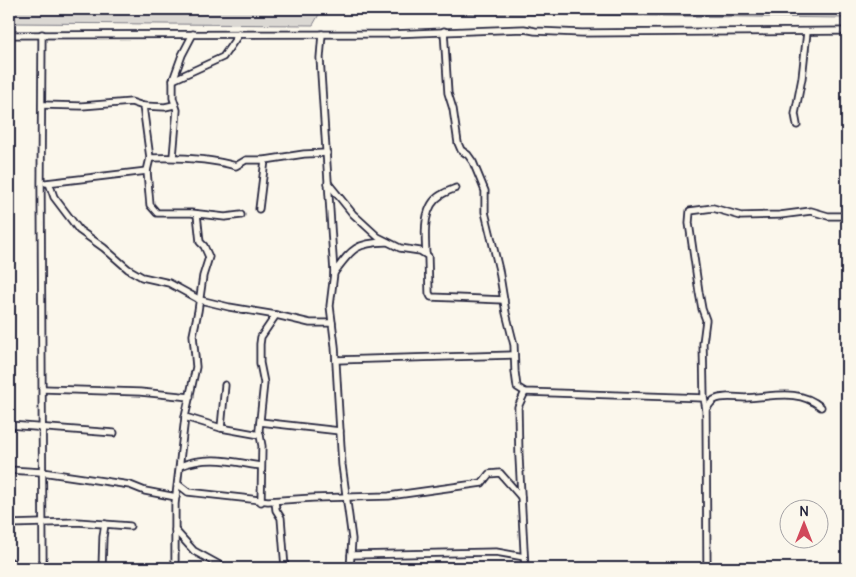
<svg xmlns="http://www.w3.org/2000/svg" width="856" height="577" viewBox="0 0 856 577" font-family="Delius,sans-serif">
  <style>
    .green { fill: #dbd8d3; stroke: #7e7d87 }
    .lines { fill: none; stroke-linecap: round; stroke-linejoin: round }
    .minor-casing { stroke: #22223b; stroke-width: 9 }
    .minor { stroke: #fbf7ec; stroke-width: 5.5 }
  </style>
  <rect width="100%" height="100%" fill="#fbf7ec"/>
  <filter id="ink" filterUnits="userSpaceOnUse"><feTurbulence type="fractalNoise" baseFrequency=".02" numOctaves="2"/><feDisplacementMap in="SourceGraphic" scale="10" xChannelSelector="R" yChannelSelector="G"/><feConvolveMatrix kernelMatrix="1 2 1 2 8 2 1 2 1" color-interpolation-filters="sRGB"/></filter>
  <g filter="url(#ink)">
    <!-- green -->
    <g class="green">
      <path d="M9,9H322L313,25L9,23Z"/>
      <path d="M399,9H847V18L401,13Z"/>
    </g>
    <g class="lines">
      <defs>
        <g id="minor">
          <path d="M444,31L448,93L453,109L458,143L461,150L468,155L473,162L485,191V212L499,270L506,313L514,345L515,372L517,387L525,392L704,398L706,409L707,568"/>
          <path d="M42,34L41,184L43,568"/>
          <path d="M322,34L320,58L334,273L330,306L335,346L342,465L352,539L350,568"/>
          <path d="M9,35L390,34L524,29L535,31L582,33L847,31"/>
          <path d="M173,80L223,57L239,34"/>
          <path d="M42,105L82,106L131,102L143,106L165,107L174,105"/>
          <path d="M797,125L795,114L802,78L807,32"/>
          <path d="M173,157L177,110L173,98V80L182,55L193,34"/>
          <path d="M150,158C179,157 208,158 236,166L246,160H265"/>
          <path d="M147,171L150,205L157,213H191L225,217L241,215"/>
          <path d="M46,183L147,171L150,158L143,106"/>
          <path d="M49,183L54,197L79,230L104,248L128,269L142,277L169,283L200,300L229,307L276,315L310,323H332"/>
          <path d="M328,183L353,214L378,237L400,248L420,251L428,256L429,293L431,297L504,300"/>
          <path d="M259,209L265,160L304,154L327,153"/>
          <path d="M426,254C425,235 422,206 441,195C445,192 451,190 456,188"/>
          <path d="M334,273C352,249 355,243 386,242"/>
          <path d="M336,360L514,355"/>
          <path d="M43,389L140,392L190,397"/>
          <path d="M704,398L703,343L706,320L702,309L699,292L689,223L690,211L713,208L741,216L780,215L811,211L828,216H847"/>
          <path d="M706,409C708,407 711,402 714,400C723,395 736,398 745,398C772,397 799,388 821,407"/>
          <path d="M185,417L221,428L260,435"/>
          <path d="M260,422L340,431"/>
          <path d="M9,425L114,433"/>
          <path d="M221,428L225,385"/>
          <path d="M180,466C208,455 233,462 261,466"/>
          <path d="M9,470L42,472L130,485L145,491L176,497"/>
          <path d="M179,485L188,492L268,501L313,498L389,496L482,483L489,474L500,473L521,497"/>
          <path d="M275,501L276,510L281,518L285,568"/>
          <path d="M261,502L262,446L259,430L264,383L260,363V344L261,337L276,315"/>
          <path d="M9,524L77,522L130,526"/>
          <path d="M175,530L194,551L225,568"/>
          <path d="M351,555L496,552L524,557"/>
          <path d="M9,561L19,568"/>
          <path d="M102,568L103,537L105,524"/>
          <path d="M175,568V504L185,417L196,367L193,335L198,311L203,276L209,257L204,246L200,242L197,214"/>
          <path d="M525,568L519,457L518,407L525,392"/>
        </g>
      </defs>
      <!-- minor casing -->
      <use href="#minor" class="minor-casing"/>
      <!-- minor -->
      <use href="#minor" class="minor"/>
    </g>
  </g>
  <!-- margin -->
  <rect width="856" height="577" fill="none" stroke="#fbf7ec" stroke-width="30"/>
  <rect x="15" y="15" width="826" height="547" fill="none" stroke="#22223b" stroke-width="2" filter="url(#ink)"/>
  <!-- north arrow -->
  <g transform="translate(804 524)"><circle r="24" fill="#fbf7ec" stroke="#a4a2a5"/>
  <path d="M0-4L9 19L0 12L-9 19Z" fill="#d1495b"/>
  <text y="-8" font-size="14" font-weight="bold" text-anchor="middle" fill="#22223b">N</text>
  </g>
</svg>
